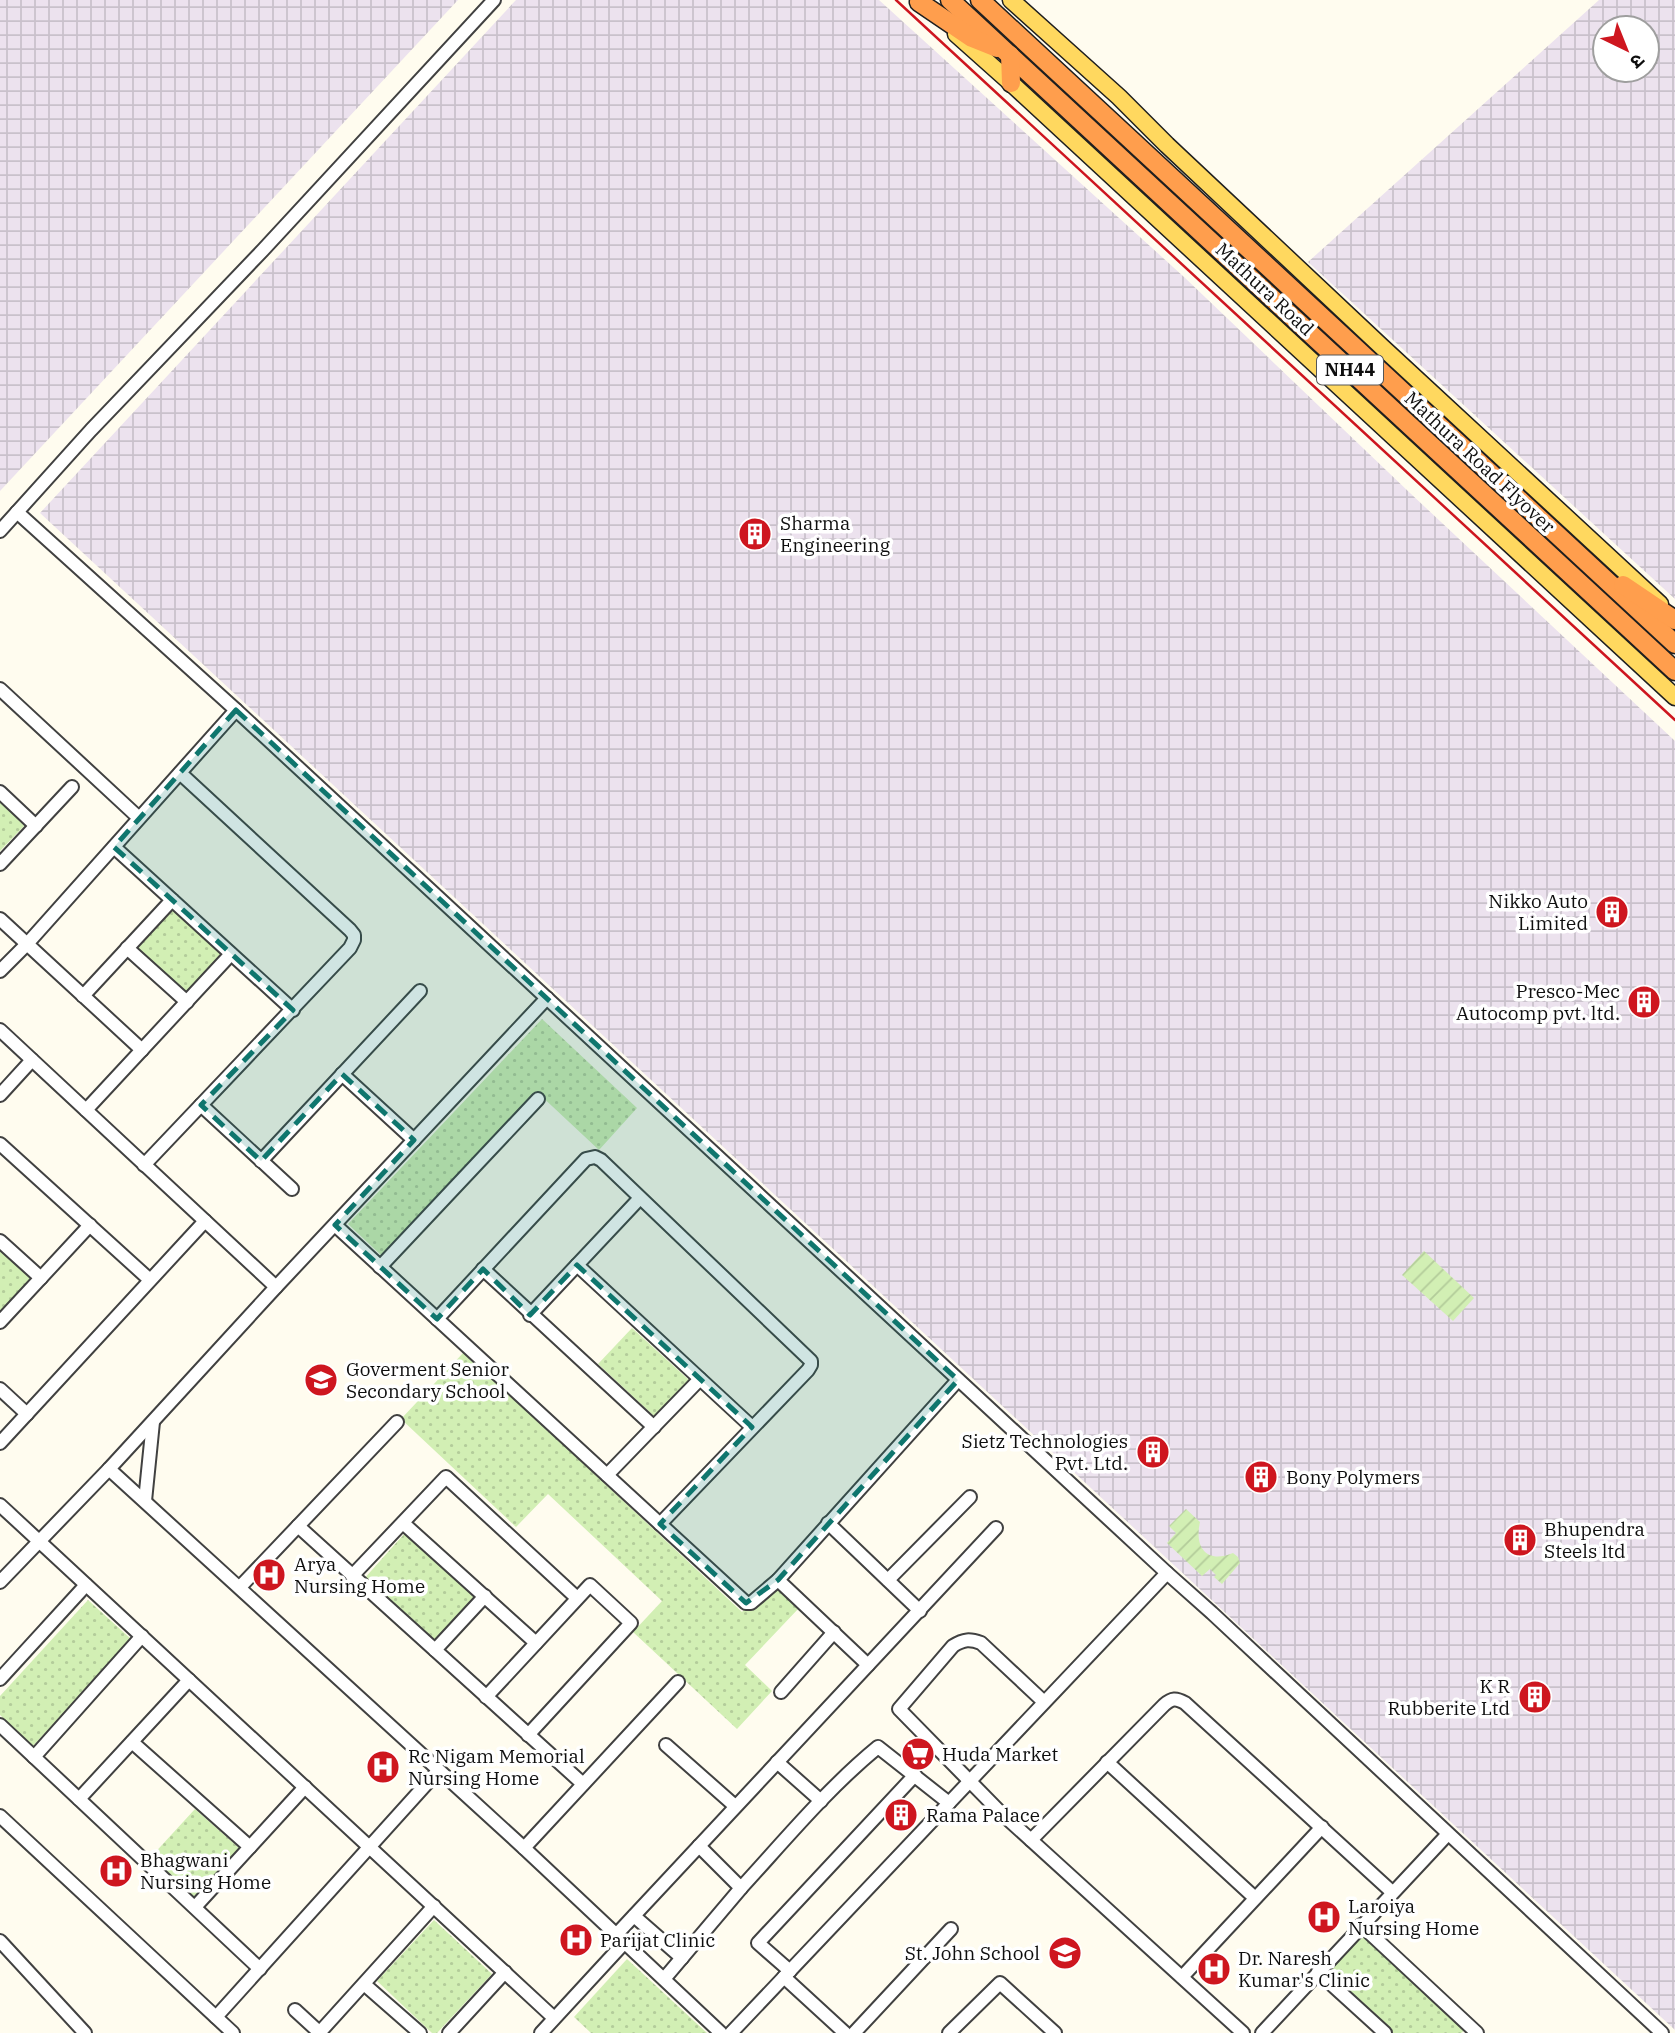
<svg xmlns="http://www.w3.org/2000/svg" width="1675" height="2033" viewBox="0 0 1675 2033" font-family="'IBM Plex Serif','Noto Sans Devanagari',serif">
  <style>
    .industrial { fill: url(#industrial-grid); fill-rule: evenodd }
    .park { fill: url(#park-dots) }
    .garden { fill: url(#garden-furrows) }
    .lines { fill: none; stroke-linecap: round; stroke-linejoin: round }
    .minor-casing { stroke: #414141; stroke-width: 16 }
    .major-casing { stroke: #1f1f1f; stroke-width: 19 }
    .highway-casing { stroke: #1f1f1f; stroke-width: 21 }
    .minor { stroke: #fff; stroke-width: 12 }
    .major { stroke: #ffd85f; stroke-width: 16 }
    .highway { stroke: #ff9e4d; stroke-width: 18 }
    .rail { stroke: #ce161f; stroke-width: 2.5 }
    .marked { fill: #0f766e; fill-opacity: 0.2; stroke: #0f766e; stroke-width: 5; stroke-dasharray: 14 9; stroke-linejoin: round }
    .labels { text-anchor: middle; stroke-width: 7; stroke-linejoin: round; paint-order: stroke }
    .shield { fill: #fff; stroke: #565656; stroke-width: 2 }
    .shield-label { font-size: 18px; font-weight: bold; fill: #0e0e0e }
    .street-label { font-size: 19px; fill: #0e0e0e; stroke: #fff }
    .poi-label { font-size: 19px; fill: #0e0e0e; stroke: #fff; text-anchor: start }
  </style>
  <defs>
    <pattern id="industrial-grid" width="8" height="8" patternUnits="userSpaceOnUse" patternTransform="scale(1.75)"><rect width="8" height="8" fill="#ece2ee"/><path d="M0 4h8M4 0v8" fill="none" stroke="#c9c1cb"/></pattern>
    <pattern id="park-dots" width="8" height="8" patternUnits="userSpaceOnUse" patternTransform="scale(1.75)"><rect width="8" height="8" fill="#d2efb4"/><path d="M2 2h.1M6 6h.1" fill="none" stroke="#b3cc9a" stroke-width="1.8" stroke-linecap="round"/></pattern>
    <pattern id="garden-furrows" width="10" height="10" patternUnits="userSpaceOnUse" patternTransform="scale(1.75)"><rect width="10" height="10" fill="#d2efb4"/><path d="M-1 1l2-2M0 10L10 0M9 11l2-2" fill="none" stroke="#b3cc9a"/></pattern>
  </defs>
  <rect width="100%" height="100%" fill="#fffcef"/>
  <!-- industrial -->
  <g class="industrial">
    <path d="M0,0H458L0,491Z"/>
    <path d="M516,0H879L1184,277L1410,493L1675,741V2030L40,513Z"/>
    <path d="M1599,0H1675V599L1308,262ZM1605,28H1647V70H1605Z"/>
  </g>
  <!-- park -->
  <g class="park">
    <path d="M0,797L27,823L0,851Z"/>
    <path d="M173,907L225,953L187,995L136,949Z"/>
    <path d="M542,1019L637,1108L599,1150L537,1092L382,1256L348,1224Z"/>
    <path d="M0,1249L33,1278L0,1314Z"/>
    <path d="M632,1328L689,1380L655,1417L598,1364Z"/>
    <path d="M464,1352L742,1612L771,1582L799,1608L745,1665L772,1691L737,1729L633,1632L662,1601L548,1494L516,1527L401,1419Z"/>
    <path d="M405,1533L475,1596L433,1642L363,1580Z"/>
    <path d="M88,1600L131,1639L33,1746L0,1715V1696Z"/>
    <path d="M195,1809L239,1848L194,1897L150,1858Z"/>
    <path d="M434,1920L492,1974L437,2033H432L377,1981Z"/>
    <path d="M1363,1934L1465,2030L1461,2033H1392L1327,1972Z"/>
    <path d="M627,1959L707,2033H591L574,2017Z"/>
  </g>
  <!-- garden -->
  <g class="garden">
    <path d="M1424,1251L1474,1298L1453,1321L1402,1275Z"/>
    <path d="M1186,1509L1200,1522C1194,1548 1207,1564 1233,1553L1238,1557L1240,1563L1222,1584L1214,1577L1216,1575L1210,1569L1202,1576L1167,1543L1176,1533L1169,1526Z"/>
  </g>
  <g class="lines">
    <defs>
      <g id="minor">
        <path d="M17,512L236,710L1167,1573L1212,1613L1662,2033"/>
        <path d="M0,531L91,430L263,250L494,0"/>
        <path d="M0,689L139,818"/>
        <path d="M0,792L36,826"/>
        <path d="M114,847L293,1010"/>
        <path d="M0,864L72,787"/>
        <path d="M0,919L142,1050"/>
        <path d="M127,948L187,1002"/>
        <path d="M0,971L27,944L236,710"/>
        <path d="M83,996L172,900"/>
        <path d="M0,1030L276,1287"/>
        <path d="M342,1074L414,1140"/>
        <path d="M0,1095L32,1060"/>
        <path d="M201,1105L292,1189"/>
        <path d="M86,1110L231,954"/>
        <path d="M0,1144L150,1280"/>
        <path d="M261,1161L420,991"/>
        <path d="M144,1165L350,948L354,940V935L350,930L180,773"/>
        <path d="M335,1225L746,1603H751L778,1580L958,1380"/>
        <path d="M0,1241L41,1278"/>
        <path d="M577,1265L752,1427"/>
        <path d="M380,1267L538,1099"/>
        <path d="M483,1269L654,1427"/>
        <path d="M530,1315L640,1198"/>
        <path d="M437,1319L586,1159L595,1157L601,1160L811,1361V1365L808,1370L660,1524"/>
        <path d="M0,1322L90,1225"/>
        <path d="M0,1389L27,1414"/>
        <path d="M0,1443L205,1221"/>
        <path d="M109,1469L524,1848L721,2033"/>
        <path d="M607,1475L700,1379"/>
        <path d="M145,1501L153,1422"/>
        <path d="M0,1505L554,2018"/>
        <path d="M403,1523L536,1643"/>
        <path d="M828,1523L920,1611"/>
        <path d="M298,1526L583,1784"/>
        <path d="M352,1576L446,1477L577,1598"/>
        <path d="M778,1580L868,1665"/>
        <path d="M888,1580L970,1497"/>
        <path d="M0,1582L109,1469L276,1287L547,998"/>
        <path d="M240,1587L397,1422"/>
        <path d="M435,1650L485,1596"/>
        <path d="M0,1679L86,1585"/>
        <path d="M781,1692L834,1632"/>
        <path d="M486,1697L590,1585L631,1623L528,1735"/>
        <path d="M1044,1702L981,1643C970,1639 964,1639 953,1646L899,1709L999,1811L1243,2033"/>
        <path d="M0,1725L260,1969"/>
        <path d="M132,1742L250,1847"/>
        <path d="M666,1745L735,1806"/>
        <path d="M34,1757L142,1636"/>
        <path d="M777,1762L821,1801"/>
        <path d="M1107,1762L1255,1898"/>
        <path d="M79,1799L189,1680"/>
        <path d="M0,1816L233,2033"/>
        <path d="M1031,1840L1164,1705C1172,1698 1176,1698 1185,1703L1392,1892"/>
        <path d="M699,1846L741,1888C785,1840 828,1788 878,1747L949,1803"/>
        <path d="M524,1848L678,1682"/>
        <path d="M195,1907L305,1787"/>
        <path d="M634,1916L682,1958"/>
        <path d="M1361,1925L1477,2033"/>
        <path d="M615,1936L996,1528"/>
        <path d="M0,1941L85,2033"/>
        <path d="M790,1971L758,1943L915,1775"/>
        <path d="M1318,1972L1385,2033"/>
        <path d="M784,1977L845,2033"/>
        <path d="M1182,1977L1322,1827"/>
        <path d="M664,1979L741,1888"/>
        <path d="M364,1984L420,2033"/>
        <path d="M295,2010L320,2033"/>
        <path d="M216,2017L438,1771"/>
        <path d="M320,2032L434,1906"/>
        <path d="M449,2033L505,1972"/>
        <path d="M541,2033L624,1943"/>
        <path d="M731,2033L1167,1573"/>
        <path d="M854,2033L951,1929"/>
        <path d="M949,2033L1000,1983L1055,2033"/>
        <path d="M1262,2033L1448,1834"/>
      </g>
      <g id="major">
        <path d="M1011,0L1119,97L1167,145L1382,347L1660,604"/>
        <path d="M956,34L1011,83L1675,697"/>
      </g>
      <g id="highway">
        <path d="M950,0L1675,671"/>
        <path d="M980,0L1675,644"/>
        <path d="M919,2L972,38L997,48"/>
        <path d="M1010,55L1011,83"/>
        <path d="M1623,585L1675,620"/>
      </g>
    </defs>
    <!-- minor casing -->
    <use href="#minor" class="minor-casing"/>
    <!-- major casing -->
    <use href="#major" class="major-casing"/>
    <!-- highway casing -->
    <use href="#highway" class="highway-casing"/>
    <!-- minor -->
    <use href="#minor" class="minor"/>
    <!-- major -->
    <use href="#major" class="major"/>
    <!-- highway -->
    <use href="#highway" class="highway"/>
    <!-- rail -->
    <path class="rail" d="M896,0L1675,720"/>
  </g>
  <!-- marked area -->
  <path class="marked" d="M236,710L958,1380L778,1580L746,1603L660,1524L752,1427L577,1265L530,1315L483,1269L437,1319L335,1225L414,1140L342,1074L261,1161L201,1105L293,1010L114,847Z"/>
  <!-- icons -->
  <defs>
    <symbol id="building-disc" viewBox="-11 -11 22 22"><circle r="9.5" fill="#ce161f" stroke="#fff"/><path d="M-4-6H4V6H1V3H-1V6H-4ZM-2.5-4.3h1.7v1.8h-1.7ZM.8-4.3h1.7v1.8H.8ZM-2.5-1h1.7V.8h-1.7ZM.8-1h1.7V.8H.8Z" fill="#fff"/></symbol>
    <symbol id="school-disc" viewBox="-11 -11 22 22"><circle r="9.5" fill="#ce161f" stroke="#fff"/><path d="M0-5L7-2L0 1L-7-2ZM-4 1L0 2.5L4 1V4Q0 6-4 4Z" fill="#fff"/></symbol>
    <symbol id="hospital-disc" viewBox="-11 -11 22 22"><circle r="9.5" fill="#ce161f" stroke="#fff"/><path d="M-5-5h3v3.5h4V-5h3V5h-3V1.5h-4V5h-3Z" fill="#fff"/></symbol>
    <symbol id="supermarket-disc" viewBox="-11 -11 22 22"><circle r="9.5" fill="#ce161f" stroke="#fff"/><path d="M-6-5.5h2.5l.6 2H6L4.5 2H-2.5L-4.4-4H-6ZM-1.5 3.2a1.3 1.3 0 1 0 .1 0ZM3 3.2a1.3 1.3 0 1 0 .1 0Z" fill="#fff"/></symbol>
  </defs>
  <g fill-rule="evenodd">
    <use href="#building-disc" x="736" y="515" width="38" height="38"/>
    <use href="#building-disc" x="1593" y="893" width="38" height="38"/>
    <use href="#building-disc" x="1625" y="983" width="38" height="38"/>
    <use href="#school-disc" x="302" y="1361" width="38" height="38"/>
    <use href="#building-disc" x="1134" y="1433" width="38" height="38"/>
    <use href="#building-disc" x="1242" y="1458" width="38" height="38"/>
    <use href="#building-disc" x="1501" y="1521" width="38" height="38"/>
    <use href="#hospital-disc" x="250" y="1556" width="38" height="38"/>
    <use href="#building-disc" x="1516" y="1678" width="38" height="38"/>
    <use href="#supermarket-disc" x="899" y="1735" width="38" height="38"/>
    <use href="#hospital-disc" x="364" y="1748" width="38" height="38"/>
    <use href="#building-disc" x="882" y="1796" width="38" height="38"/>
    <use href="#hospital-disc" x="97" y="1852" width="38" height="38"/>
    <use href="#hospital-disc" x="1305" y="1898" width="38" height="38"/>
    <use href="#hospital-disc" x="557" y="1921" width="38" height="38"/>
    <use href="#school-disc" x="1046" y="1934" width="38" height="38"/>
    <use href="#hospital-disc" x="1195" y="1950" width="38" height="38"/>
  </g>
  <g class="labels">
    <!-- shield labels -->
    <rect class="shield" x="1317" y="355.5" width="66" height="29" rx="5"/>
    <g class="shield-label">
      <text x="1350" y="376">NH44</text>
    </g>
    <!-- street labels -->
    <g class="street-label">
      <text transform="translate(1265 289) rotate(43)" y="7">Mathura Road</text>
      <text transform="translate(1480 462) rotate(43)" y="7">Mathura Road Flyover</text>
    </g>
    <!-- poi labels -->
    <g class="poi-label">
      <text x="780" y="530">Sharma<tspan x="780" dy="22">Engineering</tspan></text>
      <text x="1588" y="908" text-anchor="end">Nikko Auto<tspan x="1588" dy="22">Limited</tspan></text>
      <text x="1620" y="998" text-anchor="end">Presco-Mec<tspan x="1620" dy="22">Autocomp pvt. ltd.</tspan></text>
      <text x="346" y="1376">Goverment Senior<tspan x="346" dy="22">Secondary School</tspan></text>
      <text x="1128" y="1448" text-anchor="end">Sietz Technologies<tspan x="1128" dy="22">Pvt. Ltd.</tspan></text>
      <text x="1286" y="1484">Bony Polymers</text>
      <text x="1544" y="1536">Bhupendra<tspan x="1544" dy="22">Steels ltd</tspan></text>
      <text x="294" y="1571">Arya<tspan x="294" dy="22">Nursing Home</tspan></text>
      <text x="1510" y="1693" text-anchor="end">K R<tspan x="1510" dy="22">Rubberite Ltd</tspan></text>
      <text x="942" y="1761">Huda Market</text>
      <text x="408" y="1763">Rc Nigam Memorial<tspan x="408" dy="22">Nursing Home</tspan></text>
      <text x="926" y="1822">Rama Palace</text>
      <text x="140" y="1867">Bhagwani<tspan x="140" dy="22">Nursing Home</tspan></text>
      <text x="1348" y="1913">Laroiya<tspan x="1348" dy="22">Nursing Home</tspan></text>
      <text x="600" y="1947">Parijat Clinic</text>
      <text x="1040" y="1960" text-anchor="end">St. John School</text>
      <text x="1238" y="1965">Dr. Naresh<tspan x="1238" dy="22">Kumar's Clinic</tspan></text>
    </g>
  </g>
  <!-- north arrow -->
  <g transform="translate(1626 49) rotate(137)"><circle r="33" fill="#ffffff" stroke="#9f9f9f" stroke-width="2"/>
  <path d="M0-5L12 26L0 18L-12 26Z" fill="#ce161f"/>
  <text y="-10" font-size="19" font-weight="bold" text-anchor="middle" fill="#0e0e0e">उ</text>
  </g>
</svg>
